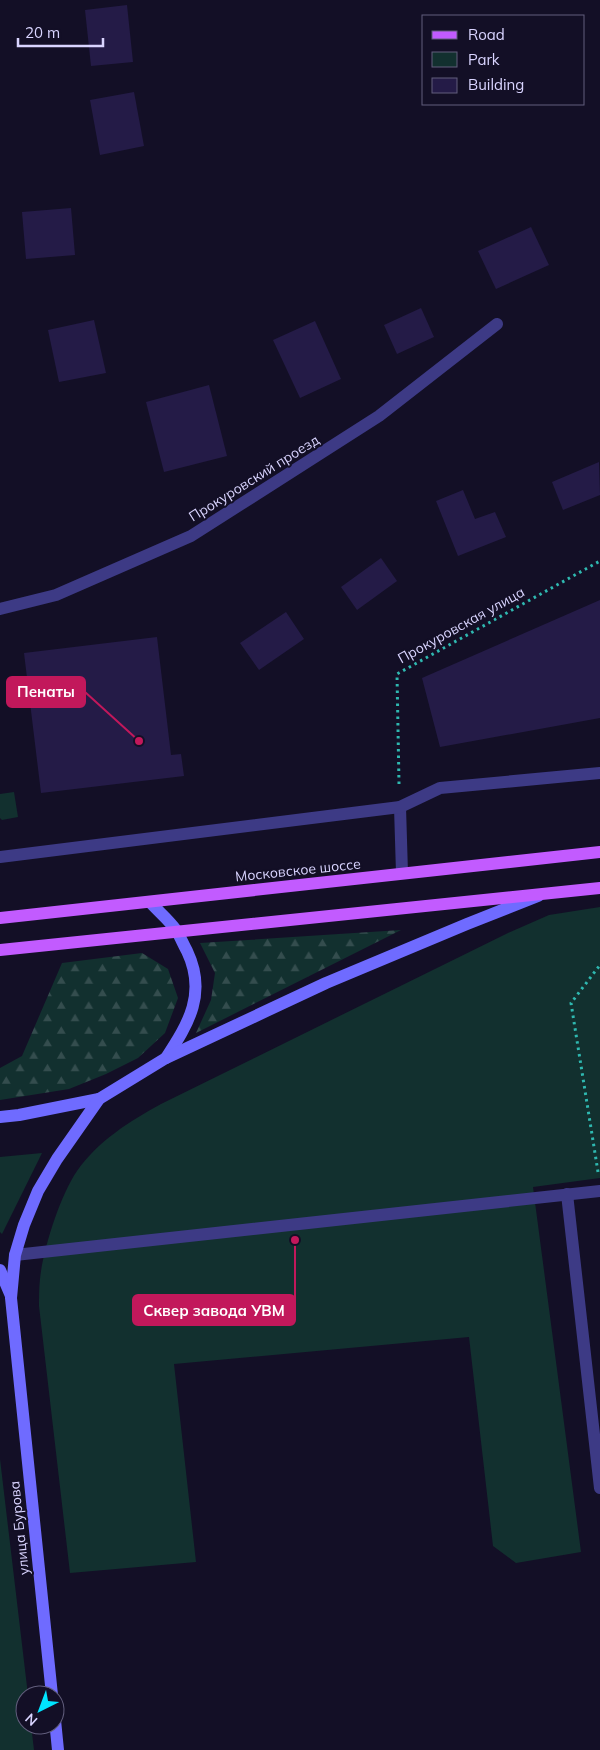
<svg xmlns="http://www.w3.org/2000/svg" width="600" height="1750" viewBox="0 0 600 1750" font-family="Mulish,sans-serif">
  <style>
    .green { fill: #12302f }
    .forest { fill: url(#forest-firs) }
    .building { fill: #241b47 }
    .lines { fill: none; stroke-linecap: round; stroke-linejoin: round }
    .path { stroke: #2fb8b0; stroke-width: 3; stroke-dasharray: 2.5 4; stroke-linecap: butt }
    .lane { stroke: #3d3a85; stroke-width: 12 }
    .street { stroke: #3d3a85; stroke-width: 12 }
    .secondary { stroke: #6f6bff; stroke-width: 12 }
    .primary { stroke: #c25bff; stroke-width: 12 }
    .labels { text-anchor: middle; stroke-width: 4; stroke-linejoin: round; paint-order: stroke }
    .street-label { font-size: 14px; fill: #d9d4ff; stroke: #130f26 }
    .leader { fill: none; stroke: #c2185b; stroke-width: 2 }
    .callout-dot { fill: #c2185b; stroke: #130f26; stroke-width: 2 }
    .callout { fill: #c2185b; stroke: #c2185b; stroke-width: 2 }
    .callout-label { font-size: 15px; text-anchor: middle; font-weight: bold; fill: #fff }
  </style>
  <defs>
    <pattern id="forest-firs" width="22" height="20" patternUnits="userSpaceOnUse" patternTransform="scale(1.25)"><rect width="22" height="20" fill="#12302f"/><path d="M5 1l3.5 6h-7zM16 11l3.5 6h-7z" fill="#344d4e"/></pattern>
  </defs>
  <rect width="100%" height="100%" fill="#130f26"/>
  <!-- green -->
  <g class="green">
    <path d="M14,792L18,817L2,820L0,818V794Z"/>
    <path d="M600,907V1178L533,1187L581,1552L516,1563L493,1546L469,1337L174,1364L196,1562L70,1573L39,1306C39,1297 39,1288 40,1279C43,1249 60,1196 77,1171C98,1141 130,1121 161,1104L508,933L549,915Z"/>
    <path d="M42,1153L2,1234L0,1232V1157Z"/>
    <path d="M0,1459L28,1695H25V1725H31L34,1750H0Z"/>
  </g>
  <!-- forest -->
  <g class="forest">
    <path d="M401,930L196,1033L211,1000L215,973L200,943Z"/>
    <path d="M142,953L168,969L178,998L165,1033L138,1058L106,1074L69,1089L0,1100V1068L22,1056L62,963Z"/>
  </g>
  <!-- building -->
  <g class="building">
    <path d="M127,5L133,62L91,66L85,10Z"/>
    <path d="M134,92L144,146L100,155L90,100Z"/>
    <path d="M71,208L75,255L26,259L22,212Z"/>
    <path d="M531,227L549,265L496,289L478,251Z"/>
    <path d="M421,308L434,337L397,354L384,325Z"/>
    <path d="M94,320L106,373L59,382L48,330Z"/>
    <path d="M315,321L341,379L300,398L273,340Z"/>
    <path d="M209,385L227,456L164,472L146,402Z"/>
    <path d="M599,462L600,495L563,510L552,482Z"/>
    <path d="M463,490L475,519L495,512L506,537L458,556L436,501Z"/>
    <path d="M381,558L397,581L357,610L341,587Z"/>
    <path d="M600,600V718L440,747L422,678Z"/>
    <path d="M286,612L304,639L259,670L240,643Z"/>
    <path d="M157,637L171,755L181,754L184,776L41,793L24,653Z"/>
  </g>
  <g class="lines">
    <!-- path -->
    <g class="path">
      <path d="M399,784L397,674L600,561"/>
      <path d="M598,1172L571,1003L600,965"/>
    </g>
    <!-- lane -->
    <g class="lane">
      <path d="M0,609L56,595L191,536L379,416L497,324"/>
      <path d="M400,807L402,873"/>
      <path d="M0,857L400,807L440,788L600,773"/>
      <path d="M567,1194L600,1488"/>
    </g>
    <!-- street -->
    <path class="street" d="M15,1255L600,1191"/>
    <!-- secondary -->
    <g class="secondary">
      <path d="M150,902C158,911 169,920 176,930C180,936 183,944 187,951C207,993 189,1023 166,1058"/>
      <path d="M0,1117L19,1115L99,1099"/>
      <path d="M0,1270L11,1296"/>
      <path d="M52,1695L11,1298L15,1255L24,1225L38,1191L57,1159L99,1099L166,1058L326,983L467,924L538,896"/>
      <path d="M55,1720L58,1750"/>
    </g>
    <!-- primary -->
    <g class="primary">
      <path d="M0,918L600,852"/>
      <path d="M0,950L600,888"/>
    </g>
  </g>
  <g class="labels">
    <!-- street labels -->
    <g class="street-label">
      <text transform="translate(254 478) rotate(-32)" y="5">Прокуровский проезд</text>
      <text transform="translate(461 625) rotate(-29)" y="5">Прокуровская улица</text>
      <text transform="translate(298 870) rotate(-6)" y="5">Московское шоссе</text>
      <text transform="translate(19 1528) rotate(-96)" y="5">улица Бурова</text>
    </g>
  </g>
  <!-- callouts -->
  <path class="leader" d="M139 741L85 692M295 1240L295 1310"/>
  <g class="callout-dot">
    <circle cx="139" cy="741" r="5"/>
    <circle cx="295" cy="1240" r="5"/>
  </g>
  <g class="callout">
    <rect x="7" y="677" width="78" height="30" rx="5"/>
    <rect x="133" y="1295" width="162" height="30" rx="5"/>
  </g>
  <g class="callout-label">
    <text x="46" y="697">Пенаты</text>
    <text x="214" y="1316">Сквер завода УВМ</text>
  </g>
  <!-- legend -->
  <rect x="422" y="15" width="162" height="90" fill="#130f26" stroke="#625e7d"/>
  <rect x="432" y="31" width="25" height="8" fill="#c25bff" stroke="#625e7d"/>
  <text x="468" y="40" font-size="15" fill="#d9d4ff">Road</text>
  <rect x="432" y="52" width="25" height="15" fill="#12302f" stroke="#625e7d"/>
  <text x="468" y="65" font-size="15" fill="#d9d4ff">Park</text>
  <rect x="432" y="78" width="25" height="15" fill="#241b47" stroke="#625e7d"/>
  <text x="468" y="90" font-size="15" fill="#d9d4ff">Building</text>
  <!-- north arrow -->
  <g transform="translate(40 1710) rotate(222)"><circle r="24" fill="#130f26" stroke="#625e7d"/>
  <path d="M0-4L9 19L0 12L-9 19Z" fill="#00e5ff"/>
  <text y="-8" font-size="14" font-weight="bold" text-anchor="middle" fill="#d9d4ff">N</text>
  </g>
  <!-- scale -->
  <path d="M18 38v8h85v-8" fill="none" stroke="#d9d4ff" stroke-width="2.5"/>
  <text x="25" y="38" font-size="15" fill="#d9d4ff" stroke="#130f26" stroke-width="4" paint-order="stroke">20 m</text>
</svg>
